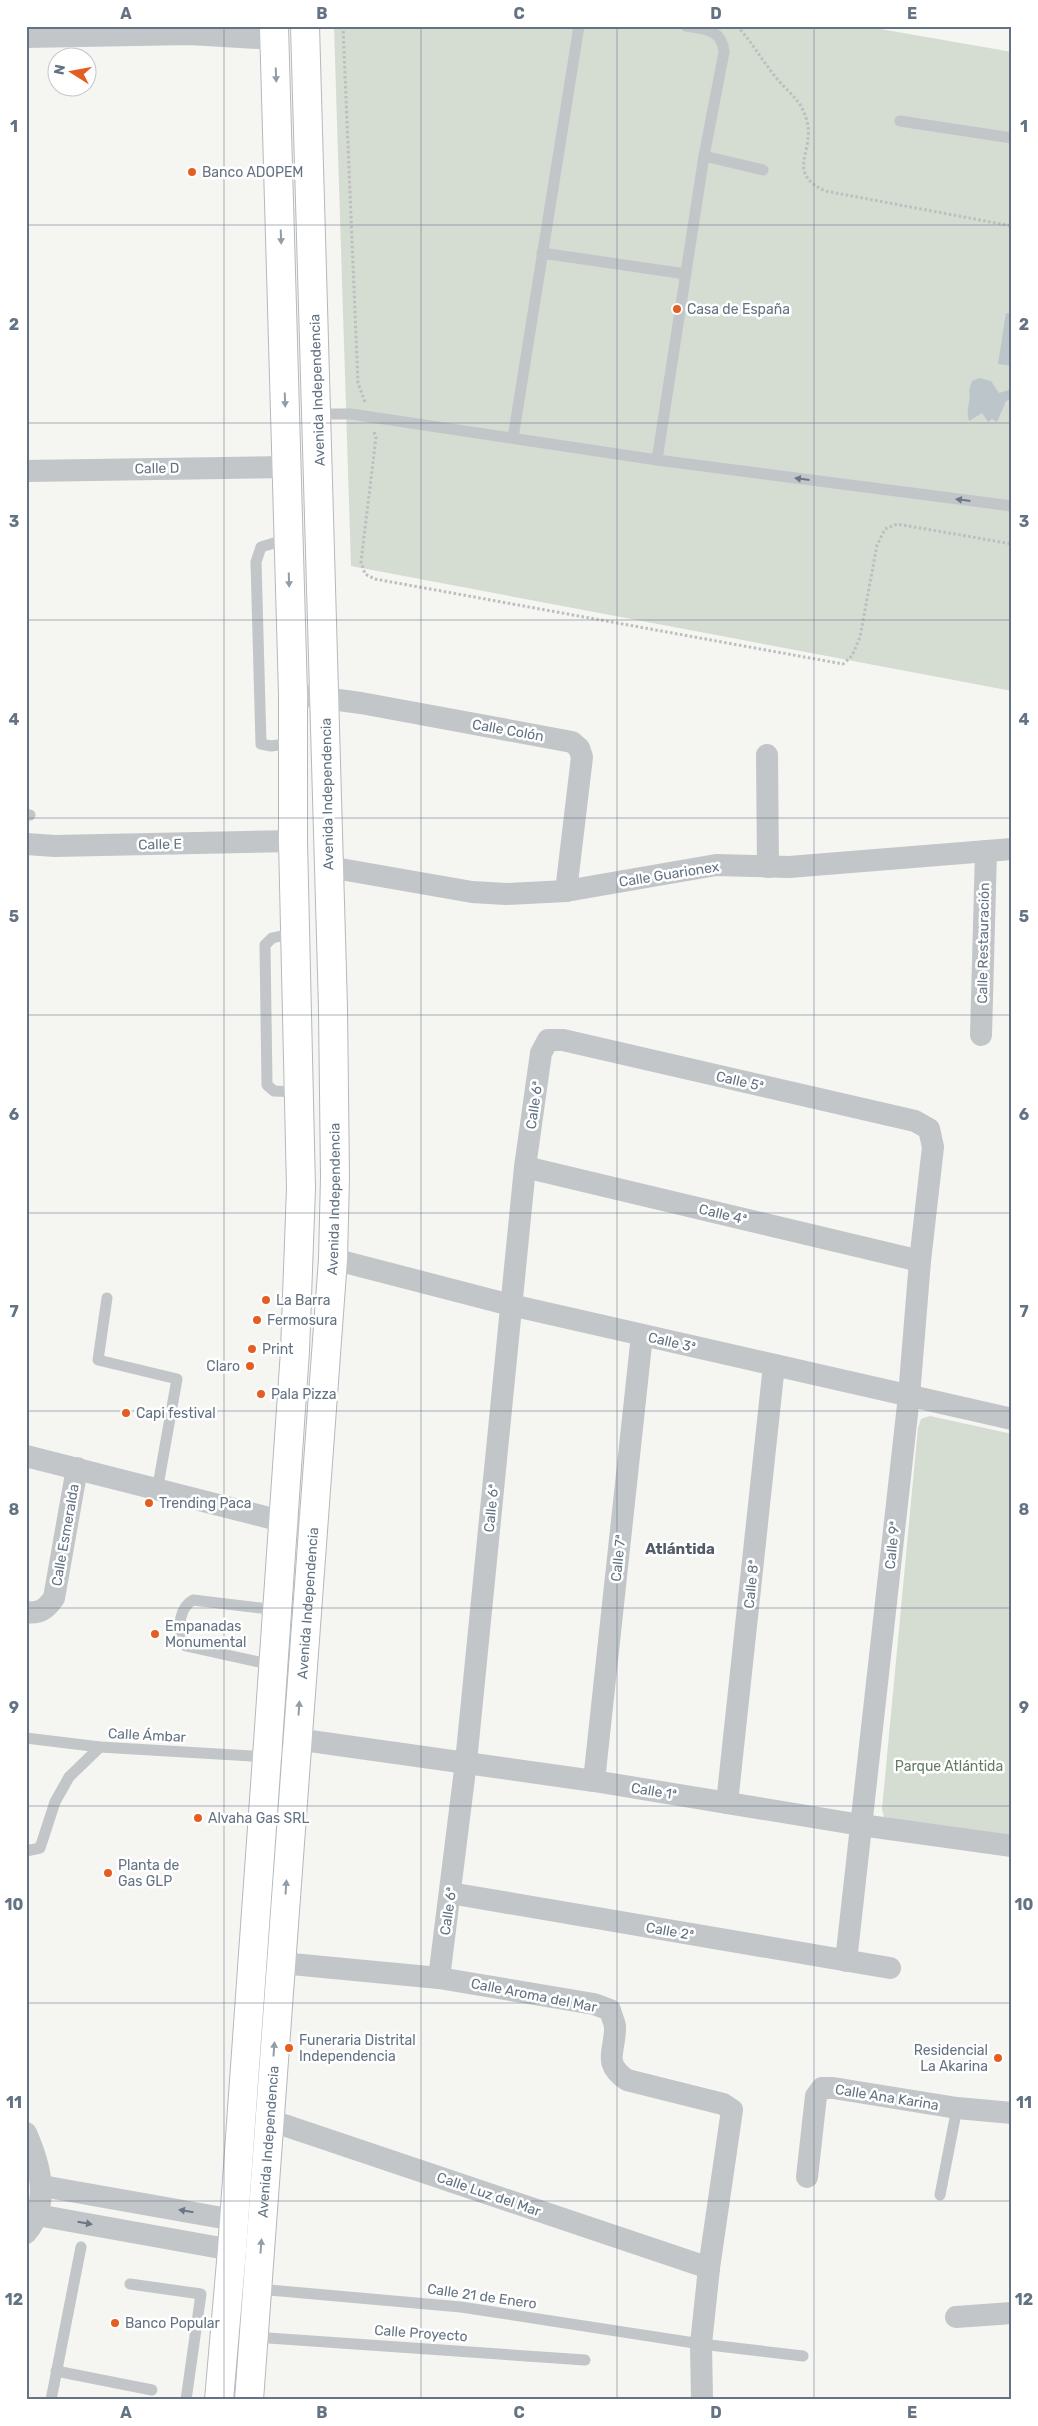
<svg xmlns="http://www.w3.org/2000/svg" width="1038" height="2426" viewBox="0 0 1038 2426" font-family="Rubik,sans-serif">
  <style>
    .green { fill: #d5dcd2 }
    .water { fill: #bbc5ca }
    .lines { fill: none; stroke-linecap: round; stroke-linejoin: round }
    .secondary-casing { stroke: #b4b9be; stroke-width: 30 }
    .path { stroke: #bcbec0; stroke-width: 3; stroke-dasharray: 2.5 2.5; stroke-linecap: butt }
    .service { stroke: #c2c6c9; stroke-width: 11 }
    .minor { stroke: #c2c6c9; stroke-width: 22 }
    .secondary { stroke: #fff; stroke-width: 28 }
    .oneway { fill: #929da8 }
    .oneway2 { fill: #697786 }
    .grid { fill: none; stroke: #647383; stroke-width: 1; stroke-opacity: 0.55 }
    .poi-dot { fill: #e45e22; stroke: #fff; stroke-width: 2 }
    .labels { text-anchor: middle; stroke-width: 5; stroke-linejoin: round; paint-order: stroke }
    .poi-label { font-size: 14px; fill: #647383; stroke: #fff; text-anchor: start }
    .street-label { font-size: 14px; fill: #647383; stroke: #fff }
    .park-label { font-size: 14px; fill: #657a63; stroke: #fff }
    .neighbourhood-label { font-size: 15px; font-weight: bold; fill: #525c68; stroke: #fff }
    .neatline { fill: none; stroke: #647383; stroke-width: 2 }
    .grid-label { font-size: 16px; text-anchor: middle; font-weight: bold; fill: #647383 }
  </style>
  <rect width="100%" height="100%" fill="#f5f5f1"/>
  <!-- green -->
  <g class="green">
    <path d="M334,26H863L1012,52V691L351,566Z"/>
    <path d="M930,1416L1012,1434V1842L884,1817L882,1809L918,1428L921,1419Z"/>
  </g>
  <!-- water -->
  <g class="water">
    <path d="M1006,313L1012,314V366L998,364Z"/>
    <path d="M979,378L991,381L999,393L1012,389V399L1006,401L997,422L992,419L988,422L982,413L969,421C965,408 972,400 969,390L972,381Z"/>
  </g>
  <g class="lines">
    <defs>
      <g id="secondary">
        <path d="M219,2400L232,2250L267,1757L295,1351L301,1188L293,841V694L274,26"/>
        <path id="s1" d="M249,2400L333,1259L335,1177L333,1008L305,26"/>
      </g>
    </defs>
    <!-- secondary casing -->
    <use href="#secondary" class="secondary-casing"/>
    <!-- path -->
    <g class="path">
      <path d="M343,26L358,383L365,402"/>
      <path d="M737,26C753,43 764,64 779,81C792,96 801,100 807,121C815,152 785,172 825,191L1012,226"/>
      <path d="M374,432L376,437L361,562L365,574L375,579L843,664L852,656L860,637L877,545L885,529L897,524L1012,544"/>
    </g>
    <!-- service -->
    <g class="service">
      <path d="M900,121L1012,138"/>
      <path d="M704,156L763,170"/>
      <path d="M542,253L686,274"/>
      <path d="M318,414H351L657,460L1012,506"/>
      <path d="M513,438L579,26"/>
      <path d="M657,460L704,156L724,52C722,29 704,29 686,26"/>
      <path d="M287,539L261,547L256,562L261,744L271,746L293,743"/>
      <path d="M26,815H30"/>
      <path d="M295,933L272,938L265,945L267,1085L274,1091L299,1092"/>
      <path d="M107,1298L98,1360L177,1379L157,1491"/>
      <path d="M273,1665L186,1646L182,1642C178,1627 179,1608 193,1600L277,1610"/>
      <path d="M26,1738L100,1747L267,1757L285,1752L294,1743"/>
      <path d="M26,1851L40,1848L55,1802L69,1777L100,1747"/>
      <path d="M940,2195L957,2108"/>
      <path d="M130,2284L201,2294L186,2400"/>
      <path d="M258,2289L461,2307L701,2344L803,2356"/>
      <path d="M254,2337L585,2360"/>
      <path d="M56,2371L152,2390"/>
      <path d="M51,2400L81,2247"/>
    </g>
    <!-- minor -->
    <g class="minor">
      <path d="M26,37L190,34L275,39"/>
      <path d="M26,471L287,467"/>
      <path d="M293,694L361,703L572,742L579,748L582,757L566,891"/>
      <path d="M767,755L768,867"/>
      <path d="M26,844L55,846L293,841"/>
      <path d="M329,867L472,892L506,894L566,891L716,865L789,867L1012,849"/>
      <path d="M981,1035L986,851"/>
      <path d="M525,1167L920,1261"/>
      <path d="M333,1259L511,1305L1012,1419"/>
      <path d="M26,1456L313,1529"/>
      <path d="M26,1612C40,1614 46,1609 54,1598L77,1468"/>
      <path d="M296,1739L594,1781L861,1825L1012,1846"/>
      <path d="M594,1781L642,1335"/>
      <path d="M727,1803L774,1365"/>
      <path d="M450,1893L890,1968"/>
      <path d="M281,1963L439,1978L594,2004L610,2010C611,2015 614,2021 615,2026C616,2051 601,2062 627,2080L723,2104L732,2110L709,2268L701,2344L702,2400"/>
      <path d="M439,1978L466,1762L525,1167L541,1053L548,1040H563L915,1121L929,1129L933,1147L920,1261L909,1396L846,1961"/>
      <path d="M269,2120L709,2268"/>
      <path d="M26,2133C40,2165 51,2203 26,2233"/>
      <path d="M807,2177L816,2096L822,2088H833L957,2108L1012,2113"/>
      <path d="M42,2186L234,2220"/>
      <path d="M37,2215L232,2250"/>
      <path d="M956,2317L1012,2313"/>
    </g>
    <!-- secondary -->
    <use href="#secondary" class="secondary"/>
  </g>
  <!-- one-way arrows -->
  <defs><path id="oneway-solid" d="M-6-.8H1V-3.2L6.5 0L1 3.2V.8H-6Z" transform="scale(1.25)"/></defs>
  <g class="oneway">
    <use href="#oneway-solid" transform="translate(276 75) rotate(88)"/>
    <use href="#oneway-solid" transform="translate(281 237) rotate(88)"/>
    <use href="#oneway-solid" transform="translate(285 400) rotate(88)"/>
    <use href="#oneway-solid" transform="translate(289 580) rotate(88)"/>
    <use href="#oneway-solid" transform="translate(299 1708) rotate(-86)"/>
    <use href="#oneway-solid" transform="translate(286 1887) rotate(-86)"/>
    <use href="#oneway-solid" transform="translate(274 2049) rotate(-86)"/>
    <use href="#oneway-solid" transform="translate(261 2246) rotate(-86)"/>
  </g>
  <g class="oneway2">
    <use href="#oneway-solid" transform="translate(802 479) rotate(-173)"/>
    <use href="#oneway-solid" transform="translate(963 500) rotate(-173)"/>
    <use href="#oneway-solid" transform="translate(186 2211) rotate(-170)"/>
    <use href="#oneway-solid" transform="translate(85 2223) rotate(10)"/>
  </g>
  <!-- grid -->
  <path class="grid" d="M224,26V2400M421,26V2400M617,26V2400M814,26V2400M26,225H1012M26,423H1012M26,620H1012M26,818H1012M26,1015H1012M26,1213H1012M26,1411H1012M26,1608H1012M26,1806H1012M26,2003H1012M26,2201H1012"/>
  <!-- markers -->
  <g class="poi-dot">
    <circle cx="192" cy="172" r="5"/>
    <circle cx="677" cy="309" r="5"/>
    <circle cx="266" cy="1300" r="5"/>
    <circle cx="257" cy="1320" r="5"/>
    <circle cx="252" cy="1349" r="5"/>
    <circle cx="250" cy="1366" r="5"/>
    <circle cx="261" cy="1394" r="5"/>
    <circle cx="126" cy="1413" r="5"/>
    <circle cx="149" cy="1503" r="5"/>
    <circle cx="155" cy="1634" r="5"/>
    <circle cx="198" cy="1818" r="5"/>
    <circle cx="108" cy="1873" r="5"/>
    <circle cx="289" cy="2048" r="5"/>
    <circle cx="998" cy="2058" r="5"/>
    <circle cx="115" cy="2323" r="5"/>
  </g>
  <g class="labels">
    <!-- poi labels -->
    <g class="poi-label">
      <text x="202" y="177">Banco ADOPEM</text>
      <text x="687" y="314">Casa de España</text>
      <text x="276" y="1305">La Barra</text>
      <text x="267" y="1325">Fermosura</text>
      <text x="262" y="1354">Print</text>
      <text x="240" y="1371" text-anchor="end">Claro</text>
      <text x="271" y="1399">Pala Pizza</text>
      <text x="136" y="1418">Capi festival</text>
      <text x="159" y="1508">Trending Paca</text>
      <text x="165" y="1631">Empanadas<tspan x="165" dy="16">Monumental</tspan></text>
      <text x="208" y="1823">Alvaha Gas SRL</text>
      <text x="118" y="1870">Planta de<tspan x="118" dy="16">Gas GLP</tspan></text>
      <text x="299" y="2045">Funeraria Distrital<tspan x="299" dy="16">Independencia</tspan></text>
      <text x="988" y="2055" text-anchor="end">Residencial<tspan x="988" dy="16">La Akarina</tspan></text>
      <text x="125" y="2328">Banco Popular</text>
    </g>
    <!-- street labels -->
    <g class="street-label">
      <text transform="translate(317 390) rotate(-92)" y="5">Avenida Independencia</text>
      <text transform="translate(157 468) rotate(-1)" y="5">Calle D</text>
      <text transform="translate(508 730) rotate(10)" y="5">Calle Colón</text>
      <text transform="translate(327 794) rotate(-91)" y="5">Avenida Independencia</text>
      <text transform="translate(160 844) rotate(-1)" y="5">Calle E</text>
      <text transform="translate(669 874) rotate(-9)" y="5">Calle Guarionex</text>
      <text transform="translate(983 943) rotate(-89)" y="5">Calle Restauración</text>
      <text transform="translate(740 1081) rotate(13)" y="5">Calle 5ª</text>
      <text transform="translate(534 1105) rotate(-82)" y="5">Calle 6ª</text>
      <text dy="5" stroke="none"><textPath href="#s1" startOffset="1204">Avenida Independencia</textPath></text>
      <text transform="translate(723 1214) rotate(13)" y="5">Calle 4ª</text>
      <text transform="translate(672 1342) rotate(13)" y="5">Calle 3ª</text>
      <text transform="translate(491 1508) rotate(-84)" y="5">Calle 6ª</text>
      <text transform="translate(65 1535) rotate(-80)" y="5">Calle Esmeralda</text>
      <text transform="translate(892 1545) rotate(-84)" y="5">Calle 9ª</text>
      <text transform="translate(618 1558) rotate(-84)" y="5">Calle 7ª</text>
      <text transform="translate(751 1584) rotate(-84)" y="5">Calle 8ª</text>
      <text dy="5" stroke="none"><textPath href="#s1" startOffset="799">Avenida Independencia</textPath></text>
      <text transform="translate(147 1735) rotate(3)" y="5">Calle Ámbar</text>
      <text transform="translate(654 1791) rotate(9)" y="5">Calle 1ª</text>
      <text transform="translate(448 1911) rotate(-82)" y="5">Calle 6ª</text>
      <text transform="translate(670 1931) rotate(10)" y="5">Calle 2ª</text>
      <text transform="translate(534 1995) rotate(11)" y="5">Calle Aroma del Mar</text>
      <text transform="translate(887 2097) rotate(9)" y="5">Calle Ana Karina</text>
      <text dy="5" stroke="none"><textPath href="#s1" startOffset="259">Avenida Independencia</textPath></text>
      <text transform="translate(489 2194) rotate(19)" y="5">Calle Luz del Mar</text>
      <text transform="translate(482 2296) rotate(8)" y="5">Calle 21 de Enero</text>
      <text transform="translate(421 2333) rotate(4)" y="5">Calle Proyecto</text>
    </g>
    <!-- park labels -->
    <g class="park-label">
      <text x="949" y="1771">Parque Atlántida</text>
    </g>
    <!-- neighbourhood labels -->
    <g class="neighbourhood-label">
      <text x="680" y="1554">Atlántida</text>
    </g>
  </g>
  <!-- border -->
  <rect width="1038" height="2426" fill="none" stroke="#ffffff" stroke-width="55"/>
  <!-- north arrow -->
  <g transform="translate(72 72) rotate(281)"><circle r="24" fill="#ffffff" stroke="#c1c7cd"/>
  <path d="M0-4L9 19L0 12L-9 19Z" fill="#e45e22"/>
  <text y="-8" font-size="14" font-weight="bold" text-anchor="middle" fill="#647383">N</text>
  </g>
  <rect x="28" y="28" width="982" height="2370" class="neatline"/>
  <g class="grid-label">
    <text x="126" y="19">A</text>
    <text x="322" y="19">B</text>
    <text x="519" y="19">C</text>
    <text x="716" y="19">D</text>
    <text x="912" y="19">E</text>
    <text x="14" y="132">1</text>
    <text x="1024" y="132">1</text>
    <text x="14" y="330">2</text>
    <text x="1024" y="330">2</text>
    <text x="14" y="527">3</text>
    <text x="1024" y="527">3</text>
    <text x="14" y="725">4</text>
    <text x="1024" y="725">4</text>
    <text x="14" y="922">5</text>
    <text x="1024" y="922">5</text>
    <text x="14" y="1120">6</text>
    <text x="1024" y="1120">6</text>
    <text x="14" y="1317">7</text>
    <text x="1024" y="1317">7</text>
    <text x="14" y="1515">8</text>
    <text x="1024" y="1515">8</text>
    <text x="14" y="1713">9</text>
    <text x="1024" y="1713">9</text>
    <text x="14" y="1910">10</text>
    <text x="1024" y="1910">10</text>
    <text x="14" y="2108">11</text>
    <text x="1024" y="2108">11</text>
    <text x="14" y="2305">12</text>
    <text x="1024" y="2305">12</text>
    <text x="126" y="2418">A</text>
    <text x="322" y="2418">B</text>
    <text x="519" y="2418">C</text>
    <text x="716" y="2418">D</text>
    <text x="912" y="2418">E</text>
  </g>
</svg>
